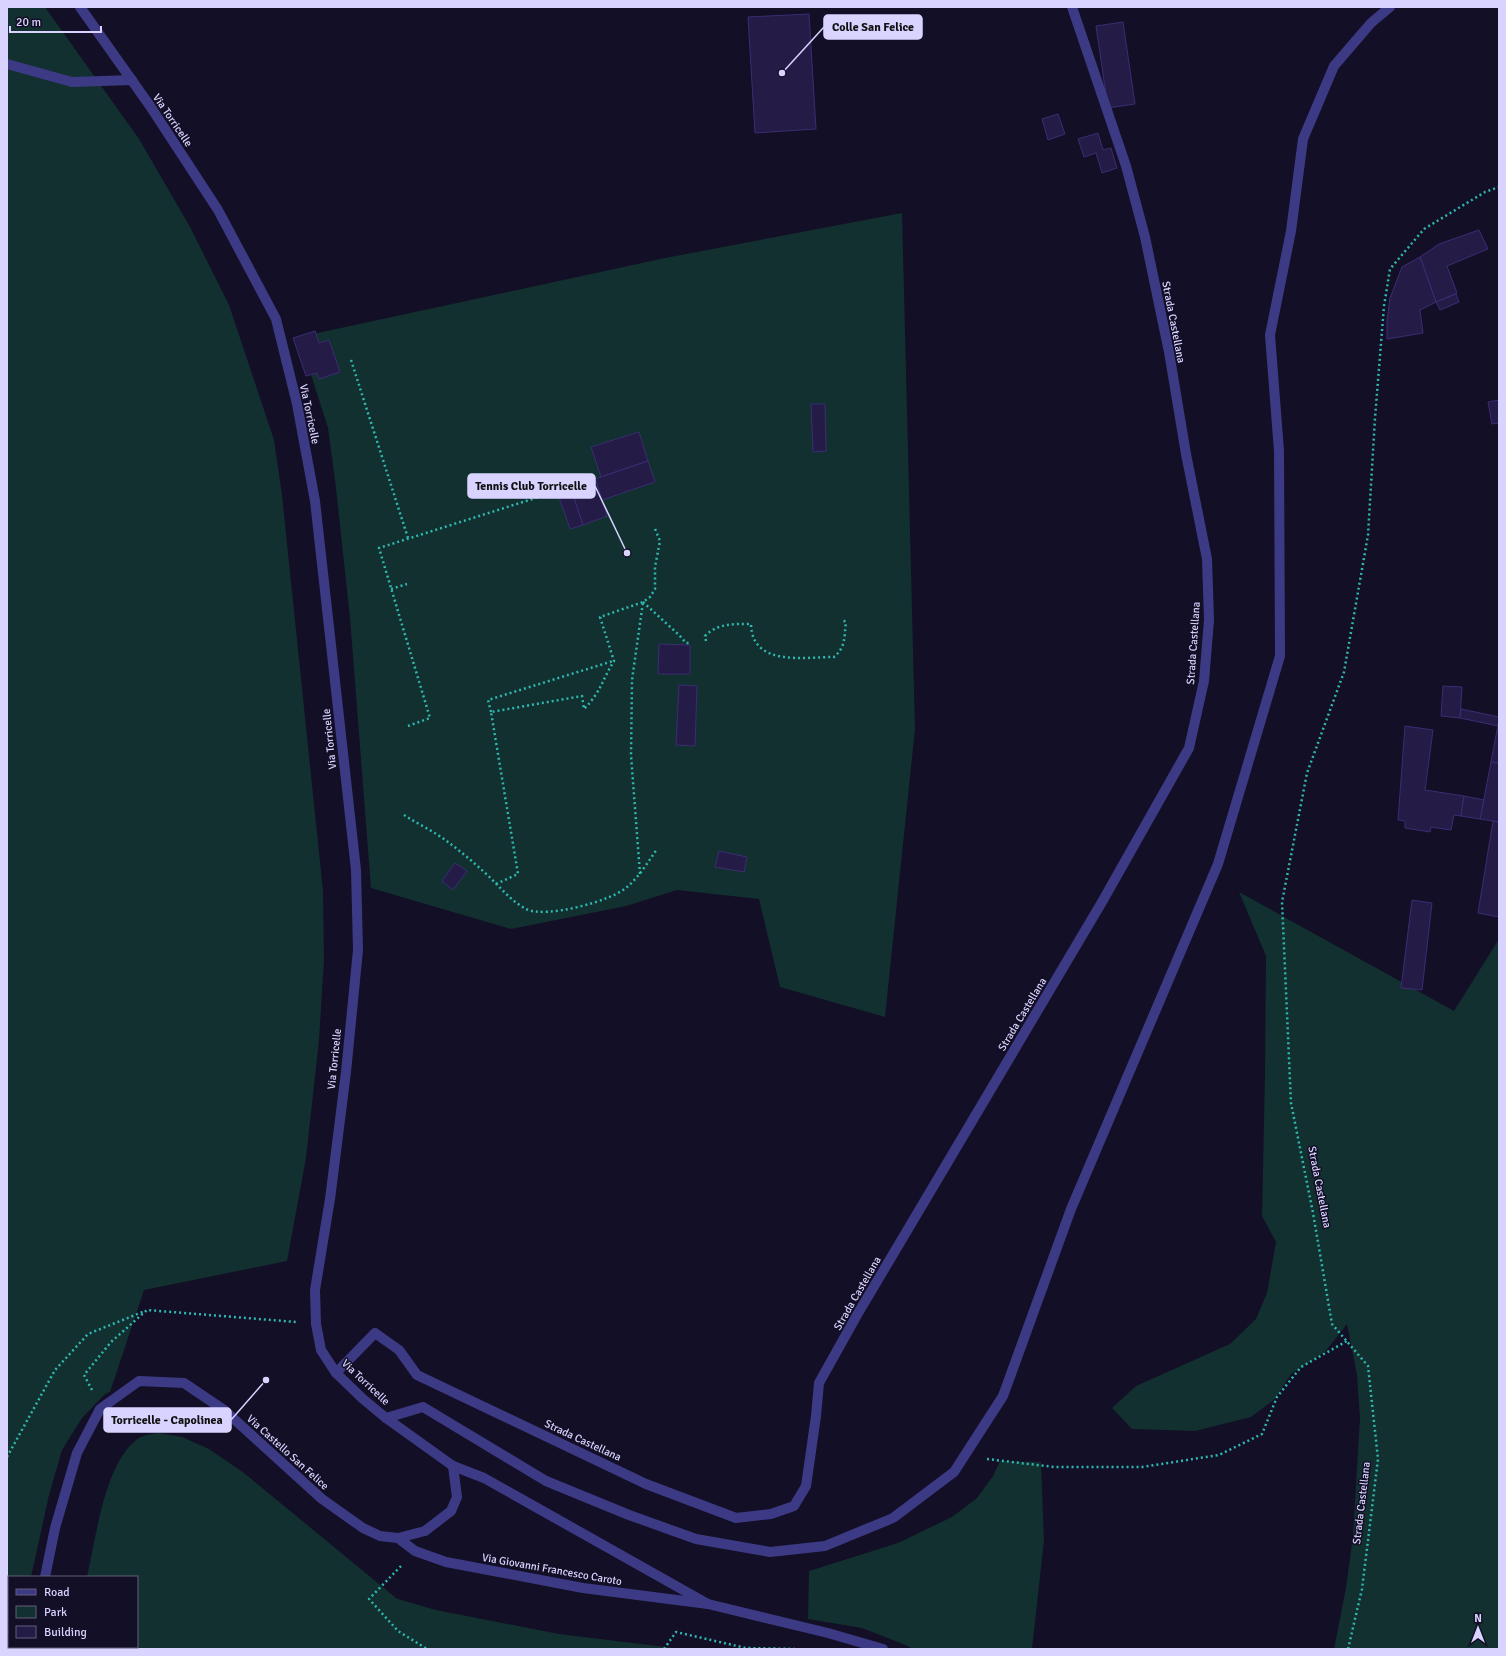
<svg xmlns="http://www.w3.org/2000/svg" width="1506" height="1656" viewBox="0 0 1506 1656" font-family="Signika,sans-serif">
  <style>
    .green { fill: #12302f }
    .building { fill: #241b47; stroke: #3b2d73 }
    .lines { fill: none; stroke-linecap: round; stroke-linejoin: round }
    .path { stroke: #2fb8b0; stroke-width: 2.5; stroke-dasharray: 2 3; stroke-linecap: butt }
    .minor { stroke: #3d3a85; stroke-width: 10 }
    .labels { text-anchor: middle; stroke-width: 3; stroke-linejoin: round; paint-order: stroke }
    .street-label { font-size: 11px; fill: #d9d4ff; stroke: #130f26 }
    .leader { fill: none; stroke: #d9d4ff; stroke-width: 1.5 }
    .callout-dot { fill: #d9d4ff; stroke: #130f26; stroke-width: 1.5 }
    .callout { fill: #d9d4ff; stroke: #d9d4ff; stroke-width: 1.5 }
    .callout-label { font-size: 12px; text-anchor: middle; font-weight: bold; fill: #111 }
  </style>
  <rect width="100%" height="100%" fill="#130f26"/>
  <!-- green -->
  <g class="green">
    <path d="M7,7H45L139,139L189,225L229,305L274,440L282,495L323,891L324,960L319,1040L306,1158L287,1261L144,1290L110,1392L105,1394L82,1418L62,1450L49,1495L31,1577H9V1647H16L15,1649H7Z"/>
    <path d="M902,213L915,729L885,1017L780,987L759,899L677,890L626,906L511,929L371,888L350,618L336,488L328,428L299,337L665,258Z"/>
    <path d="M1239,892L1454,1011L1499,939V1649H1334L1346,1588L1353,1536L1360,1418L1357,1375L1347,1324L1325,1352L1291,1374L1275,1399L1251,1417L1195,1431L1132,1429L1112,1408L1136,1386L1230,1344L1256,1319L1267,1293L1276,1242L1262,1216L1265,1074L1266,956Z"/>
    <path d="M159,1433L182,1437L209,1449L244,1473L396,1598L401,1600L436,1610L559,1634L682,1649H71L72,1647H137V1577H87C96,1538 104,1466 136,1440C142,1435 152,1434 159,1433Z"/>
    <path d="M1000,1461L1041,1462L1044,1540L1032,1649H912L908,1646L862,1628L808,1619L809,1571L898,1543L952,1517L977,1498L993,1476Z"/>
  </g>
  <!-- building -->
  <g class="building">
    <path d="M809,14L816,129L755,133L748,17Z"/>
    <path d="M1123,22L1135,104L1108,108L1096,26Z"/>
    <path d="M1058,114L1065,134L1048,140L1042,119Z"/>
    <path d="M1098,133L1103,150L1111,148L1117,168L1102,173L1096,153L1084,157L1078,139Z"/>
    <path d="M1479,230L1488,249L1447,266L1457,293L1436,302L1420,257L1439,244Z"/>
    <path d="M1420,257L1436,302L1420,310L1423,333L1387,339V321L1390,298L1402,267Z"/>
    <path d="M1456,294L1459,302L1440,310L1436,302Z"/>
    <path d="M315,331L319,343L329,340L340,372L319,379L317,373L306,376L293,338Z"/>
    <path d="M1499,400V423L1492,424L1488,402Z"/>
    <path d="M811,404H825L826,451L813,452Z"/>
    <path d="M639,432L648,461L601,477L591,447Z"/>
    <path d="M648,461L655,482L602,500L595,479Z"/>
    <path d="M596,481L607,516L583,525L571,489Z"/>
    <path d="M571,489L583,525L570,529L558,494Z"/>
    <path d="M659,644L690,645V674H658Z"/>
    <path d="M679,685L697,686L695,746L676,745Z"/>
    <path d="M1443,686L1462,687L1460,718L1441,716Z"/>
    <path d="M1461,709L1499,717L1498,726L1460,718Z"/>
    <path d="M1499,720V763L1491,762Z"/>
    <path d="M1405,726L1433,730L1425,790L1464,796L1461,816L1454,815L1451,830L1431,827L1430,832L1405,828V821L1398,820Z"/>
    <path d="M1491,762L1499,763V822L1480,819Z"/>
    <path d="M1464,796L1484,800L1480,819L1461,816Z"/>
    <path d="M1493,821L1499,822V917L1478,913Z"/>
    <path d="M719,851L747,857L744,872L715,867Z"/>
    <path d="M455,863L467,871L453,890L442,881Z"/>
    <path d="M1412,900L1432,903L1422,990L1401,988Z"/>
  </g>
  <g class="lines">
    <!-- path -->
    <g class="path">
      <path d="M351,360L408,538"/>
      <path d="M391,589L407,584"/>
      <path d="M643,602L679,635L686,643H691"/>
      <path d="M706,641L705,636C718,623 734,624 751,624C752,667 804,657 834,657C846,647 844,637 846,622L841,619"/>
      <path d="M491,712L488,700L613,661"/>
      <path d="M408,726L430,718L379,548L573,486"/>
      <path d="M404,815C418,824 435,832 448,842C460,851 472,861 483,871C497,883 509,900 526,909C545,919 612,901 627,887C639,877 648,862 657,849"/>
      <path d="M640,874L631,755L632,680L643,602"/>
      <path d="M496,884L518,874L491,712L582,696L584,709C601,692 602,680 614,661L600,617L643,602L650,597L655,589V567L660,541L655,529"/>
      <path d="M92,1390L84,1375L111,1342L147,1310L296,1322"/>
      <path d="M7,1457L55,1370L88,1334L145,1311"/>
      <path d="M987,1459L1054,1467H1142L1219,1455L1262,1434L1277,1397L1301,1367L1347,1341"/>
      <path d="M401,1566L369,1599L398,1631L427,1649"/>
      <path d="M664,1649L676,1632L746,1648L795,1649"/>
      <path d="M1348,1649L1362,1589L1378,1459L1368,1366L1332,1324L1313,1213L1291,1103L1282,902L1307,773L1344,672L1368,535L1375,418L1384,306L1390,269L1424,229L1485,192L1499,187"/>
    </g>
    <!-- minor -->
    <g class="minor">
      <path d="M80,7L150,106L218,210L276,319L297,404L315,501L356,870L358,950L346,1072L330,1199L315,1290L316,1324L321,1350L336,1373L363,1399L386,1418L453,1466L484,1478L708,1604"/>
      <path d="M7,64L72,82L132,80"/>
      <path d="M336,1373L375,1333L399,1350L417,1375L646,1484L736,1518L771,1514L794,1506L806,1486L816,1416L819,1383L857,1315L1102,902L1189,748L1204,681L1209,620L1207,559L1186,454L1169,352L1145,237L1126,166L1072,7"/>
      <path d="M386,1418L423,1407L546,1481L629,1515L696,1539L770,1552L825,1546L893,1518L954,1472L1003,1396L1071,1209L1218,864L1280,656L1279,451L1270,335L1291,231L1303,139L1334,66L1371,23L1390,7"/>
      <path d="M398,1538L415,1551L446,1562L583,1588L708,1604L828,1633L883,1649"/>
      <path d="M45,1577L55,1528L77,1453L100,1409L139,1381L184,1383L224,1410L322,1499L363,1528L380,1536L398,1538L425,1531L451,1511L457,1497L453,1466"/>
      <path d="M29,1649L30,1647"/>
    </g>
  </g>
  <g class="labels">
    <!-- street labels -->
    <g class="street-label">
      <text transform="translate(173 120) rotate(56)" y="4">Via Torricelle</text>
      <text transform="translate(1174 322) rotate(79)" y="4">Strada Castellana</text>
      <text transform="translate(310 414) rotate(78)" y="4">Via Torricelle</text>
      <text transform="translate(1193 643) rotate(-86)" y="4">Strada Castellana</text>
      <text transform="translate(329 739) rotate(-96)" y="4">Via Torricelle</text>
      <text transform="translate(1022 1014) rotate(-59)" y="4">Strada Castellana</text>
      <text transform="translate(334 1059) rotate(-84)" y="4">Via Torricelle</text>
      <text transform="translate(1320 1187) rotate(79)" y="4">Strada Castellana</text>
      <text transform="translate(857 1293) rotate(-60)" y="4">Strada Castellana</text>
      <text transform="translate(366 1382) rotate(43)" y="4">Via Torricelle</text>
      <text transform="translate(583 1440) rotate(25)" y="4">Strada Castellana</text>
      <text transform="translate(288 1452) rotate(42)" y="4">Via Castello San Felice</text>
      <text transform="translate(1361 1503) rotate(-83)" y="4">Strada Castellana</text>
      <text transform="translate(552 1569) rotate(10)" y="4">Via Giovanni Francesco Caroto</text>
    </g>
  </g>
  <!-- callouts -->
  <path class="leader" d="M782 73L824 27M627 553L595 486M266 1380L231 1420"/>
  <g class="callout-dot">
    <circle cx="782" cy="73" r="4"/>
    <circle cx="627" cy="553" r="4"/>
    <circle cx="266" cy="1380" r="4"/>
  </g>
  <g class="callout">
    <rect x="824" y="15" width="98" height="24" rx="4"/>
    <rect x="468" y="474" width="127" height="24" rx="4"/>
    <rect x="104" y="1408" width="127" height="24" rx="4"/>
  </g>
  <g class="callout-label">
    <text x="873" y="31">Colle San Felice</text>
    <text x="531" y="490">Tennis Club Torricelle</text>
    <text x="167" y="1424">Torricelle - Capolinea</text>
  </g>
  <!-- border -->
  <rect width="1506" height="1656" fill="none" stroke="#d9d4ff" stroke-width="16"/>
  <!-- legend -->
  <rect x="8" y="1576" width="130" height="72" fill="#130f26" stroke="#625e7d"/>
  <rect x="16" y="1589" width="20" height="6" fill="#3d3a85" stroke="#625e7d"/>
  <text x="44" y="1596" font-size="12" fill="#d9d4ff">Road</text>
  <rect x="16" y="1606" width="20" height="12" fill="#12302f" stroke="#625e7d"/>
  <text x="44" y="1616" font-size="12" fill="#d9d4ff">Park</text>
  <rect x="16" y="1626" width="20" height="12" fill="#241b47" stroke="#625e7d"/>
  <text x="44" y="1636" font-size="12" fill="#d9d4ff">Building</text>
  <!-- north arrow -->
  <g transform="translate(1478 1628)" stroke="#130f26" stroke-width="3" paint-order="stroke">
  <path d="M0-3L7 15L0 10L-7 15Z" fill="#d9d4ff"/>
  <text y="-6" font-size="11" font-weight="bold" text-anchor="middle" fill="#d9d4ff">N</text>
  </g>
  <!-- scale -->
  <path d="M10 26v6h91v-6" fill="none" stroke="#d9d4ff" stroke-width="2"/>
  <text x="16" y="26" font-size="12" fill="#d9d4ff" stroke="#130f26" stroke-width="3" paint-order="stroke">20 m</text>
</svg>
